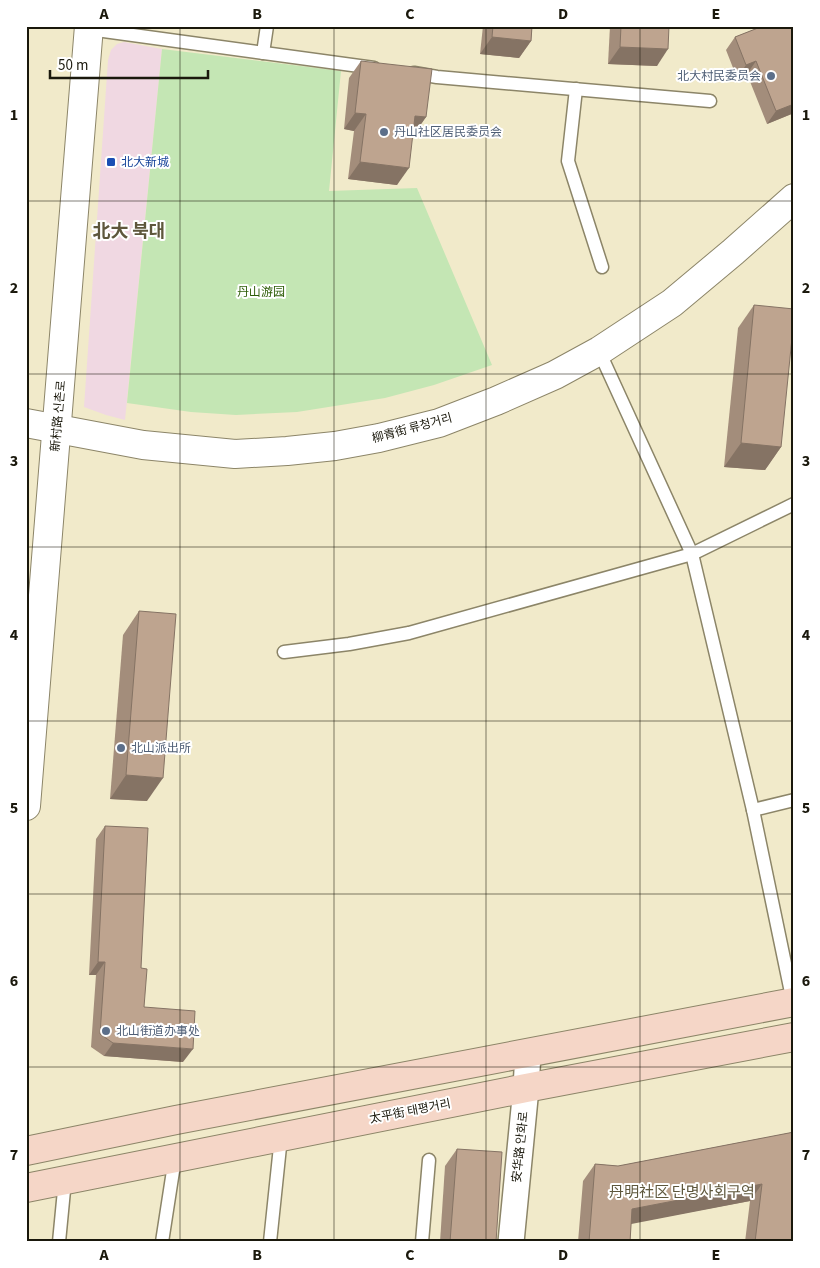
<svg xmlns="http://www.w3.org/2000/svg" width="820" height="1268" viewBox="0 0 820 1268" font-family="'Source Sans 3','Noto Sans SC','Noto Sans KR',sans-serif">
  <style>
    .commercial { fill: #f0d8e2 }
    .green { fill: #c4e6b4 }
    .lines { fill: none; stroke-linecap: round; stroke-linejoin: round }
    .service-casing { stroke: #8c8568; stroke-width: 15 }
    .minor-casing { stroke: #8c8568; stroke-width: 28 }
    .tertiary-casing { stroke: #8c8568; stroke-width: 30 }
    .secondary-casing { stroke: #8c8568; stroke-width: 30 }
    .service { stroke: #fff; stroke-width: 12 }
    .minor { stroke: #fff; stroke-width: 25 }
    .tertiary { stroke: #fff; stroke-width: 28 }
    .secondary { stroke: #f5d6c7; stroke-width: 28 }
    .wall { fill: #a38d7b }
    .shaded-wall { fill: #857364 }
    .building { fill: #bea48f; stroke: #857364 }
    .grid { fill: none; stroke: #1a180c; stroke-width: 1; stroke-opacity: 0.55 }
    .service-dot { fill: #5c6f8a; stroke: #fff; stroke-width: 2 }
    .transit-dot { fill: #1a4fb4; stroke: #fff; stroke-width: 2 }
    .labels { text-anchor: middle; stroke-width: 4; stroke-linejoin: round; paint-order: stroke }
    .service-label { font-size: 12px; fill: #4e5e75; stroke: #fff; text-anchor: start }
    .transit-label { font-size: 12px; fill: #164399; stroke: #fff; text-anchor: start }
    .park-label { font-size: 12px; fill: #2f5d09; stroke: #fff }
    .street-label { font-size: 12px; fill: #1a180c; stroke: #fff }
    .quarter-label { font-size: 15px; fill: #5e573c; stroke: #fff }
    .district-label { font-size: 18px; font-weight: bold; fill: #5e573c; stroke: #fff }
    .neatline { fill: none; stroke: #1a180c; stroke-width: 2 }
    .grid-label { font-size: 16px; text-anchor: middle; font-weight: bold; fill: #1a180c }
  </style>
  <rect width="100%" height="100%" fill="#f1eaca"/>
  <!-- commercial -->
  <path class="commercial" d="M124,42L162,49L125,420L106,415L84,407L108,60L111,50L117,44Z"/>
  <!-- green -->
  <path class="green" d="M162,49L341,71L329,191L417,188L492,365L434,385L385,398L297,412L236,415L191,412L127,403Z"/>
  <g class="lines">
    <defs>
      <g id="service">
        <path d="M89,29L374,68"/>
        <path d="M263,53L267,26"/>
        <path d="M414,73L437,77L710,101"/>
        <path d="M576,89L568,161L602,267"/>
        <path d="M599,351L692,554L753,810L793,1002"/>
        <path d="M284,652L349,644L409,633L692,554L794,504"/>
        <path d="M753,810L794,800"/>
        <path d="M59,1242L65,1180"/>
        <path d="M162,1242L175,1158"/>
        <path d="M270,1242L281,1137"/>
        <path d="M422,1242L429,1160"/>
      </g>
      <path id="minor" d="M511,1242L526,1088L528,1053"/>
      <g id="tertiary">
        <path d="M26,423L143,445L235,454L287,451L335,446L379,438L439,423L496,401L555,375L599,351L672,303L733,252L794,198"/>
        <path d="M26,806L89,26"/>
      </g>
      <g id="secondary">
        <path d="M26,1151L176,1120L794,1002"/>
        <path d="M26,1188L526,1088L794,1037"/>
      </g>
    </defs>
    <!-- service casing -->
    <use href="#service" class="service-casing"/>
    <!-- minor casing -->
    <use href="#minor" class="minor-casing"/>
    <!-- tertiary casing -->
    <use href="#tertiary" class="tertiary-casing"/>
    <!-- secondary casing -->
    <use href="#secondary" class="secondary-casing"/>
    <!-- service -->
    <use href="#service" class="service"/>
    <!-- minor -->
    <use href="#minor" class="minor"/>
    <!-- tertiary -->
    <use href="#tertiary" class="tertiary"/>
    <!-- secondary -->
    <use href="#secondary" class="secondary"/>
  </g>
  <!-- wall -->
  <g class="wall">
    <path d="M483,26H532L531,41L519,58L480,54Z"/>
    <path d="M610,26H669L657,66L608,64Z"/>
    <path d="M763,26L794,113L767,124L747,74L737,78L726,50L735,37Z"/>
    <path d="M361,61L426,117L414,134H413L397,185L348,179L354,131L344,129L349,78Z"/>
    <path d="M754,305L781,447L765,470L724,467L738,328Z"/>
    <path d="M139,611L147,801L110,799L123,635Z"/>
    <path d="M105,826L141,968L144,1007L183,1062L104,1056L91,1047L96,975H89L96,839Z"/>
    <path d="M794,1132L793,1242H745L750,1201L631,1223L630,1242H578L583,1181L595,1164L618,1166Z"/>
    <path d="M457,1149L496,1242H440L445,1166Z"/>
  </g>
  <!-- shaded-wall -->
  <g class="shaded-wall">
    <path d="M492,37L531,41L519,58L480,54Z"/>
    <path d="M620,47L668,49L657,66L608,64Z"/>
    <path d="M756,61L747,74L737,78L746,65Z"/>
    <path d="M794,104V113L767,124L776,111Z"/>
    <path d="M355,113L366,114L354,131L344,129Z"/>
    <path d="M415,116L426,117L414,134L403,133Z"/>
    <path d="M360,162L409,168L397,185L348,179Z"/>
    <path d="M741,443L781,447L765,470L724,467Z"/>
    <path d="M126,775L163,778L147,801L110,799Z"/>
    <path d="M98,962H105L96,975H89Z"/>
    <path d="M113,1043L193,1049L183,1062L104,1056Z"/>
    <path d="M762,1184L750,1201L621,1226L632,1209Z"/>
  </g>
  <!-- building -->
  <g class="building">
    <path d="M493,26H532L531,41L492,37Z"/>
    <path d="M621,26H669L668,49L620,47Z"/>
    <path d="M763,26H794V104L776,111L756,61L746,65L735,37Z"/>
    <path d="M361,61L432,69L426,117L415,116L409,168L360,162L366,114L355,113Z"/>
    <path d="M754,305L794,309V318L781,447L741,443Z"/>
    <path d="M139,611L176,614L163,778L126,775Z"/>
    <path d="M105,826L148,828L141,968L147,969L144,1007L195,1011L193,1049L113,1043L100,1034L105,962H98Z"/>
    <path d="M794,1132V1232L793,1242H755L762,1184L632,1209L630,1242H589L595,1164L618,1166Z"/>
    <path d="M457,1149L502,1152L496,1242H450Z"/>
  </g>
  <!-- grid -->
  <path class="grid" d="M180,26V1242M334,26V1242M486,26V1242M640,26V1242M26,201H794M26,374H794M26,547H794M26,721H794M26,894H794M26,1067H794"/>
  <!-- markers -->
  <g class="service-dot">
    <circle cx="771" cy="76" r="5"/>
    <circle cx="384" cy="132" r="5"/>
    <circle cx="121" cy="748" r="5"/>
    <circle cx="106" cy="1031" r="5"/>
  </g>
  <rect class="transit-dot" x="106" y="157" width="10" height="10" rx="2.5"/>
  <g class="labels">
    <!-- service labels -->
    <g class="service-label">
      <text x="761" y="80" text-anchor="end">北大村民委员会</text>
      <text x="394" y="136">丹山社区居民委员会</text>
      <text x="131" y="752">北山派出所</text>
      <text x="116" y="1035">北山街道办事处</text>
    </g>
    <!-- transit labels -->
    <g class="transit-label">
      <text x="121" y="166">北大新城</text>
    </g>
    <!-- park labels -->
    <g class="park-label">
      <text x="261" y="296">丹山游园</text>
    </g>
    <!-- street labels -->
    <g class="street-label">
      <text transform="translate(58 416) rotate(-85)" y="4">新村路 신촌로</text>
      <text transform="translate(412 428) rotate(-15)" y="4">柳青街 류청거리</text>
      <text transform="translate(410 1111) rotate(-11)" y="4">太平街 태평거리</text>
      <text transform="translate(520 1147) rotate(-84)" y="4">安华路 안화로</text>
    </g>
    <!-- quarter labels -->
    <g class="quarter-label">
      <text x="682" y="1197">丹明社区 단명사회구역</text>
    </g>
    <!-- district labels -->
    <g class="district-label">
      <text x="129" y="237">北大 북대</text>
    </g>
  </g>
  <!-- border -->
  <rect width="820" height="1268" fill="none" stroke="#ffffff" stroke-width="55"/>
  <!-- scale -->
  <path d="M50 70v8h158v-8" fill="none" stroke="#1a180c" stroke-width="2.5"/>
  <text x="58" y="70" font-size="15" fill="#1a180c" stroke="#ffffff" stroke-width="4" paint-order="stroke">50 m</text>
  <rect x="28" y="28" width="764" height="1212" class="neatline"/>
  <g class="grid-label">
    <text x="104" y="19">A</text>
    <text x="257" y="19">B</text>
    <text x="410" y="19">C</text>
    <text x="563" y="19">D</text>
    <text x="716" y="19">E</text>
    <text x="14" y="120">1</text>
    <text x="806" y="120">1</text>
    <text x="14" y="293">2</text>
    <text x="806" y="293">2</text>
    <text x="14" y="466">3</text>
    <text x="806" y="466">3</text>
    <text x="14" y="640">4</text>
    <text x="806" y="640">4</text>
    <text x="14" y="813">5</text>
    <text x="806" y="813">5</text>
    <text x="14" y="986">6</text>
    <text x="806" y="986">6</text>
    <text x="14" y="1160">7</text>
    <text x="806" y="1160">7</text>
    <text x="104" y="1260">A</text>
    <text x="257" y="1260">B</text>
    <text x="410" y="1260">C</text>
    <text x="563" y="1260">D</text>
    <text x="716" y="1260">E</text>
  </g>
</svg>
